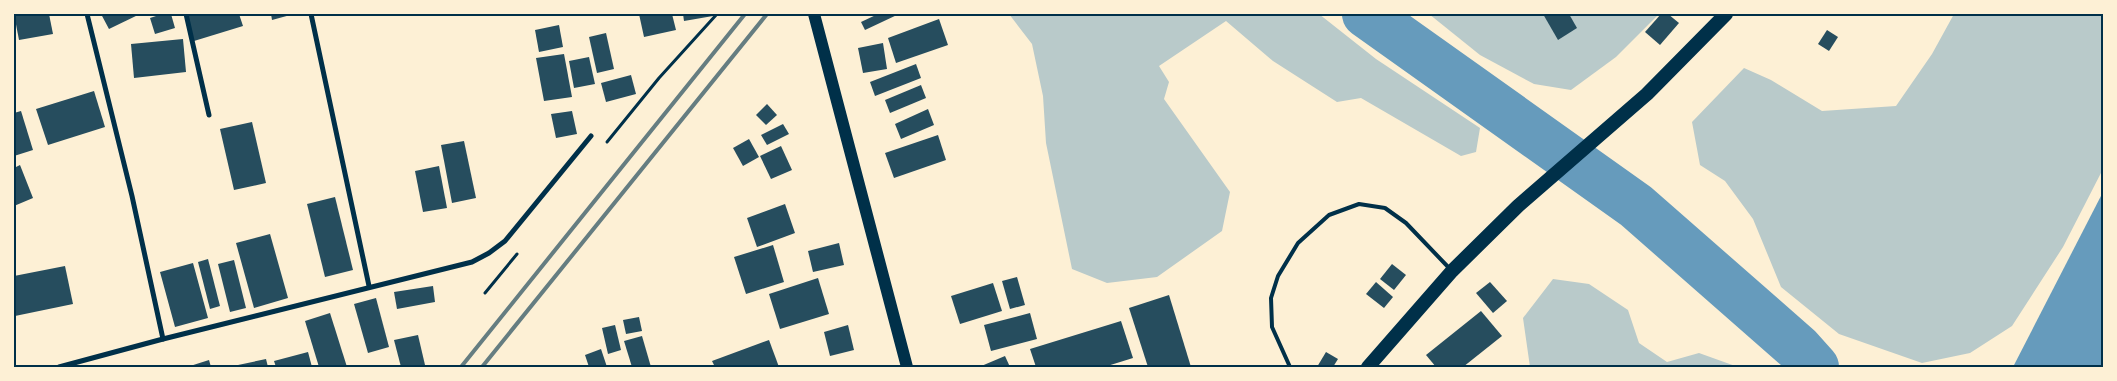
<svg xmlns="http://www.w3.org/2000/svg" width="2117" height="381" viewBox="0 0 2117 381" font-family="Montserrat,sans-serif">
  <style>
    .green { fill: #b9caca }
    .water { fill: #669bbc }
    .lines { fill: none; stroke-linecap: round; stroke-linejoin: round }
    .river { stroke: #669bbc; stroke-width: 48 }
    .building { fill: #264d5e }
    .path { stroke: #003049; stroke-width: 3 }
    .service { stroke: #003049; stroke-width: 4 }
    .minor { stroke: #003049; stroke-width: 5 }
    .primary { stroke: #003049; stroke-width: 12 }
    .trunk { stroke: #003049; stroke-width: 14 }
    .rail { stroke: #657d81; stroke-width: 4 }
    .neatline { fill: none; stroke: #003049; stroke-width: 2 }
  </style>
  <rect width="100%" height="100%" fill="#fdf0d5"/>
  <!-- green -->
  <g class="green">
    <path d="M1009,14H1319L1376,59L1480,128L1476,152L1461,156L1361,98L1337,102L1273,61L1226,21L1159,66L1169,82L1164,99L1230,192L1222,231L1157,277L1107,283L1072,269L1046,143L1043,96L1032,44Z"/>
    <path d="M1429,14H1659L1616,57L1571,90L1534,84L1480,55Z"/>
    <path d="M1954,14H2103V169L2063,247L2012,326L1970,353L1922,363L1839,334L1781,287L1753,219L1725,181L1700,165L1692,122L1744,68L1771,80L1822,111L1896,106L1932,54Z"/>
    <path d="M1553,279L1589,284L1628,310L1639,343L1667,362L1699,353L1738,367H1530L1523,318Z"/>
  </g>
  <!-- water -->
  <path class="water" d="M2103,192V367H2013Z"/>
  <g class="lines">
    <!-- river -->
    <path class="river" d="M1366,14L1636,206L1798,348L1815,367"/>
  </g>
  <!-- building -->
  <g class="building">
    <path d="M14,14H49L53,34L19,40Z"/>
    <path d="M101,14H140L109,29Z"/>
    <path d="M162,14H171L175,28L155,34L150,18Z"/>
    <path d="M187,14H239L243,26L194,41Z"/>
    <path d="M271,14H294L272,20Z"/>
    <path d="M639,14H672L676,30L644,37Z"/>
    <path d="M683,14H713V16L684,21Z"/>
    <path d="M878,14H899L865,30L861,22Z"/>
    <path d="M1543,14H1569L1577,28L1558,40Z"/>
    <path d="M1661,14H1668L1679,23L1660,45L1645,32Z"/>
    <path d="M939,19L948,45L896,63L888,38Z"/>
    <path d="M559,25L563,47L539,52L535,30Z"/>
    <path d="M1827,30L1838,37L1829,51L1818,44Z"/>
    <path d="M606,33L614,69L597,73L589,37Z"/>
    <path d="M183,39L186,72L134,78L131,44Z"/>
    <path d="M883,43L887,69L863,73L858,48Z"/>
    <path d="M564,54L572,97L544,101L536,58Z"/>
    <path d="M589,57L595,84L574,88L569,61Z"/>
    <path d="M916,64L921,78L875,96L870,82Z"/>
    <path d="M631,75L636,94L606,102L601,83Z"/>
    <path d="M921,85L926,98L890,113L885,100Z"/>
    <path d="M94,91L105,127L48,145L36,109Z"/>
    <path d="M767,104L777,115L766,125L756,115Z"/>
    <path d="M928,109L934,125L901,139L895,124Z"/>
    <path d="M21,111L33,150L14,156V113Z"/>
    <path d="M572,111L577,134L556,138L551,114Z"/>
    <path d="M252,122L266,183L234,190L220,129Z"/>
    <path d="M783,124L789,134L767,145L761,135Z"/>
    <path d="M938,135L946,160L894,178L885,153Z"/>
    <path d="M749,139L759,157L743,166L733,148Z"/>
    <path d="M464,141L476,198L452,203L441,145Z"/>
    <path d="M781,146L792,170L771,179L760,156Z"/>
    <path d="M20,165L33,198L14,206V168Z"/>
    <path d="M439,166L447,208L423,212L415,171Z"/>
    <path d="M335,197L353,270L325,277L307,204Z"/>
    <path d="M785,204L795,233L757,247L747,218Z"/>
    <path d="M270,234L288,298L254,308L236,243Z"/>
    <path d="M839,243L844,265L813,272L808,251Z"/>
    <path d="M773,245L784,282L746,294L734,257Z"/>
    <path d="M208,259L220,306L210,309L198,262Z"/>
    <path d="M234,260L246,308L230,312L218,264Z"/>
    <path d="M193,263L208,318L175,327L160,272Z"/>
    <path d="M1392,264L1406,275L1394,290L1380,279Z"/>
    <path d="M65,266L73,304L15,316L14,276Z"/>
    <path d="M1017,277L1025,305L1010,309L1002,281Z"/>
    <path d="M818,278L829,314L780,329L769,294Z"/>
    <path d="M1376,282L1393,297L1384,308L1366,294Z"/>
    <path d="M1490,282L1507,301L1493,313L1476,293Z"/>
    <path d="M993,283L1002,311L960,324L951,296Z"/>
    <path d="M433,286L435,302L397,309L394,292Z"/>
    <path d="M1169,295L1191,367H1148L1129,308Z"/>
    <path d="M376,298L389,347L368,353L354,304Z"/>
    <path d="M1481,311L1502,336L1463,367H1436L1426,355Z"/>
    <path d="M330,313L347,367H319L305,321Z"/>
    <path d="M1030,313L1037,339L991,351L984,325Z"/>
    <path d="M639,317L642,331L626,334L623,320Z"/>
    <path d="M1121,321L1133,358L1104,367H1036L1030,349Z"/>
    <path d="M615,325L621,350L608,354L602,328Z"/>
    <path d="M848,325L854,350L830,356L824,332Z"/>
    <path d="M418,335L425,365L401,367L394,340Z"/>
    <path d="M642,336L651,367H632L624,341Z"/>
    <path d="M769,340L779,367H715L712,361Z"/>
    <path d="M601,349L607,367H589L585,355Z"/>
    <path d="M308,352L312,367H276L274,361Z"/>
    <path d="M1326,352L1338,359L1333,367H1317Z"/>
    <path d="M1005,356L1010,367H979Z"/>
    <path d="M266,359L268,367H239L238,365Z"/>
    <path d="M209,360L211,367H187Z"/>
  </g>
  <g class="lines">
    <!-- path -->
    <g class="path">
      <path d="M607,142L659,78L717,14"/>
      <path d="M485,293L517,254"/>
    </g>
    <!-- service -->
    <path class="service" d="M1290,367L1272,327L1271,298L1278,276L1298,243L1329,215L1359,204L1385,208L1406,223L1451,270"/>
    <!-- minor -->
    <g class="minor">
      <path d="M87,14L132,196L163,339"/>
      <path d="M186,14L209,115"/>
      <path d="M311,14L369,286"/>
      <path d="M59,367L163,339L472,262L489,253L505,241L591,136"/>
    </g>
    <!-- primary -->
    <path class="primary" d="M814,14L907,367"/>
    <!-- trunk -->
    <path class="trunk" d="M1368,367L1452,271L1518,206L1647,94L1726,14"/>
    <!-- rail -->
    <g class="rail">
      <path d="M461,367L745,14"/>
      <path d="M482,367L767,14"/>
    </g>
  </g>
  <!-- border -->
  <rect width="2117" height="381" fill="none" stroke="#fdf0d5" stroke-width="30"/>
  <rect x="15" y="15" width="2087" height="351" class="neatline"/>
</svg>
